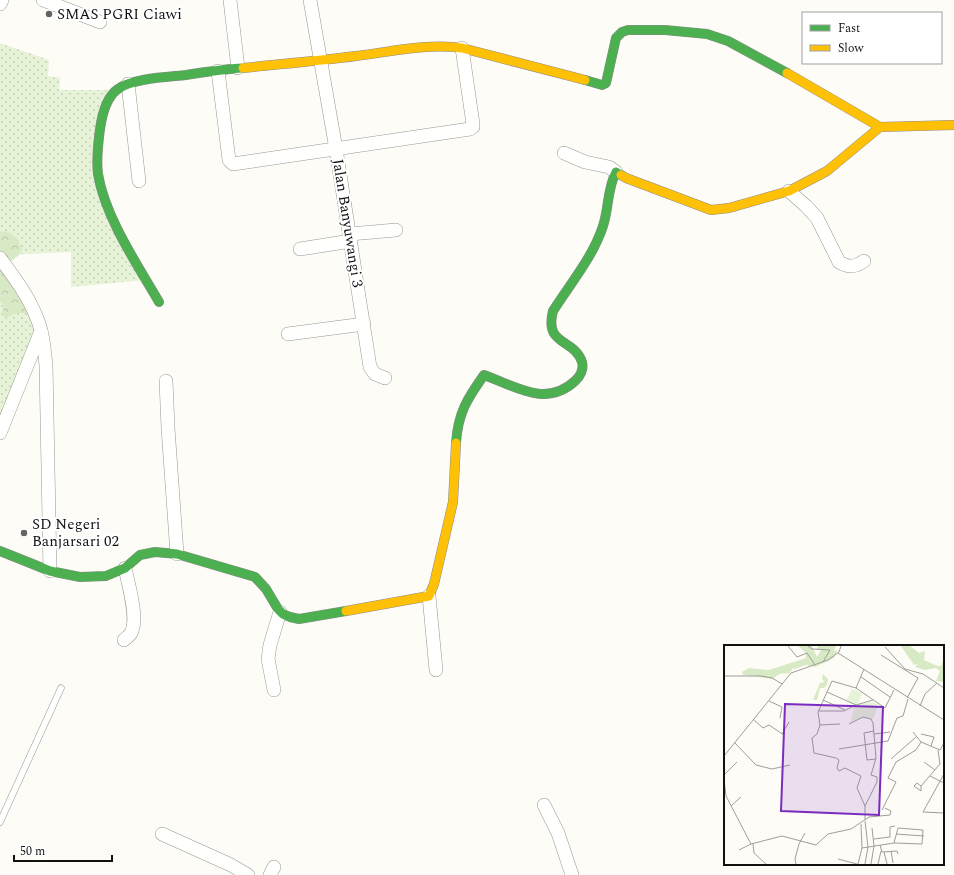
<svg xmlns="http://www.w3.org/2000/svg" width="954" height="875" viewBox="0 0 954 875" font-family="Spectral,serif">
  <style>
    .grass { fill: url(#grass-dots) }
    .forest { fill: url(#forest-crowns) }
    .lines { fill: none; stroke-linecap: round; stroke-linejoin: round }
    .lane-casing { stroke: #979795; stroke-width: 7 }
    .street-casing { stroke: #979795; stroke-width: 14 }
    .fast-casing { stroke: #8e8d8b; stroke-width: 10 }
    .slow-casing { stroke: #8e8d8b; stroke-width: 10 }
    .lane { stroke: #fffffe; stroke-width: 6 }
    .street { stroke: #fffffe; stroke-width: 13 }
    .fast { stroke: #4caf50; stroke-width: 9 }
    .slow { stroke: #ffc107; stroke-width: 9 }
    .poi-dot { fill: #646362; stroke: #fff; stroke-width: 1.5 }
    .labels { text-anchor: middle; stroke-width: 4; stroke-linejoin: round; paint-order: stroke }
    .poi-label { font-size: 15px; fill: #111; stroke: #fff; text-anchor: start }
    .street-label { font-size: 15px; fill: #111; stroke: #fff }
    .inset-road { fill: none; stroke: #9f9e9b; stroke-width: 1 }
    .view { fill: #7b2cbf; fill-opacity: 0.15; stroke: #7b2cbf; stroke-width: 2 }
    .inset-edge { fill: none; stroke: #111; stroke-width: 2 }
  </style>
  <defs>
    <pattern id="grass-dots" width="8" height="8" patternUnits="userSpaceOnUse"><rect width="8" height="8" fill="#e7f3d7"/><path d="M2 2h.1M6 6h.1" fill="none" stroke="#c5cfb8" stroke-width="1.8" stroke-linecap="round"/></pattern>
    <pattern id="forest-crowns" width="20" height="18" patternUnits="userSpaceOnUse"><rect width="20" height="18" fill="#d8eac5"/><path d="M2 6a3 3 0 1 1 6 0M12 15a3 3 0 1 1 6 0" fill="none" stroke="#b8c8a8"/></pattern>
  </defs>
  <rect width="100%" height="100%" fill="#fdfcf7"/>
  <!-- grass -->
  <g class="grass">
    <path d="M0,43L49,60L48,76L60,78L59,90H108L93,165L144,280L71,287V252L0,255Z"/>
    <path d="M0,289L38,308L28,364L0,419Z"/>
  </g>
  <!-- forest -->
  <path class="forest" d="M6,231L17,238L22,249L19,255L6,265L35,304L26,313H17L6,318L2,315L4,305L0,301V232Z"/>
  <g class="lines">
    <defs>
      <path id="lane" d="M0,822L61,688"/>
      <g id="street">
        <path d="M43,0L100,22"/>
        <path d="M230,0L238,68"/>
        <path d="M310,0L336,149L370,367L375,374L385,378"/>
        <path d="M0,4L2,0"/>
        <path d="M218,71L229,160L233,164L470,129L473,127V124L462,48"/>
        <path d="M128,84L139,181"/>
        <path d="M564,153L585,162L609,167L616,172"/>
        <path d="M789,191L806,206L817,218L839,262C849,268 855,267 864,261"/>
        <path d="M350,234L396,230"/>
        <path d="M300,249L351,241"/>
        <path d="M0,258C13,276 28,295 36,316C43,331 44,348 46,365L50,571"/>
        <path d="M288,334L364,324"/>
        <path d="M166,381L168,428L177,554"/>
        <path d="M0,433L41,331"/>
        <path d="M429,596L436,670"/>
        <path d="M124,640C127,637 131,635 132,631C138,616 128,583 125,568"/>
        <path d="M274,690L268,659L270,645L280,612"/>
        <path d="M544,805L558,833L572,875"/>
        <path d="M162,834L231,865L248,875"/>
        <path d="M270,875L274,867"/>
      </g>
      <g id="fast">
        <path d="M585,80L602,85L606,83L616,38L622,32L628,30H665L707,34L728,41L787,73"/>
        <path d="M159,302C137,264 105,217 98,174C96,159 98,144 100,129C102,115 106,97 118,89C133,78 168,77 186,75C205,72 224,69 243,68"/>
        <path d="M456,443C458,413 467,399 484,375C515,386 546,408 575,381C580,377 584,369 582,362C574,338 544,346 553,311C570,284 593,257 603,226C609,208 607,189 616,172L621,175"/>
        <path d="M0,551L50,571L80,577L106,576L125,568L140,555L155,552L177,554L255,577L266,589L278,609L283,614L290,617L299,619L346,611"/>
      </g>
      <g id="slow">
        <path d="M243,68C281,64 318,61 356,56C390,52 427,43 462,48L585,80"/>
        <path d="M787,73L880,127L954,125"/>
        <path d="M621,175L626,178L711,210L729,208L789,191L827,171L880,127"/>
        <path d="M346,611L429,596L434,584L453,502L456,443"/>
      </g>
    </defs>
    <!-- lane casing -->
    <use href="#lane" class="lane-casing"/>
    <!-- street casing -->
    <use href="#street" class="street-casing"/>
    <!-- fast casing -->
    <use href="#fast" class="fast-casing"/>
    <!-- slow casing -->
    <use href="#slow" class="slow-casing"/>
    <!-- lane -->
    <use href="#lane" class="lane"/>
    <!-- street -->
    <use href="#street" class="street"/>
    <!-- fast -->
    <use href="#fast" class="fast"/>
    <!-- slow -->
    <use href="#slow" class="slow"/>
  </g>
  <!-- markers -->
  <g class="poi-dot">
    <circle cx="49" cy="14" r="4"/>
    <circle cx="24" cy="533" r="4"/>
  </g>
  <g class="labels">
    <!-- poi labels -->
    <g class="poi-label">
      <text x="57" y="19">SMAS PGRI Ciawi</text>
      <text x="32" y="529">SD Negeri<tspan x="32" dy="17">Banjarsari 02</tspan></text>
    </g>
    <!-- street labels -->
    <g class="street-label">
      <text transform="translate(348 223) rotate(81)" y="5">Jalan Banyuwangi 3</text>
    </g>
  </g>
  <!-- overview -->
  <g transform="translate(724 645)">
    <rect width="220" height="220" fill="#fdfcf7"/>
    <path d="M128,44L138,48L134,59L149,57L154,60L149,74L140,72L127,77L130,60L123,55Z" fill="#e7f3d7"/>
    <path d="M74,1H88L93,12L97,5L93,4L94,1H112L110,6L114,5L110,13L91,22L82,20L71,24L69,23L66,28L55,29L49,34L19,30L18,27L25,23L45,25L82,13V8ZM177,1H186L195,8L201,6L200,15L214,21H217L220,13V37L212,36L216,26L212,23L201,25L191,22L194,19L190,20ZM99,29L104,34L103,40L100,43H96L93,55H89L96,38L101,37L98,34Z" fill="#d8eac5"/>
    <path class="inset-road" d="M64,1L73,12L83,8L91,20M84,1L88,4L106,5L99,17M161,2L181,24L199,29L220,43M114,8L220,75M157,10L194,33L183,53M0,31H37L48,33L58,39M137,32L166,52M132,43L140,24M99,55L121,65M45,56L58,62L56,73M132,60L149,55M196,61L201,49L213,38M95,66H120L132,60L103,47M29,74L39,83L45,80L60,90M125,79L139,72L147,74L149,78L152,113L147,130L153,132V137L141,161V175M96,80L116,79M150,86L140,88L143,115L152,114M189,87L197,97M58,89L65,77M150,89L166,87M197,89L210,92L207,101M10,97L32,120L48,124L66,120M115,104L164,96L173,73L179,71L184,54M0,111L67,28L104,15L115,7L117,1M167,114L192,92M200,117L211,125M220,129L199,167L220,168M0,130L13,117M206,131L220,138M0,134L2,151L27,199L58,191L92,200L104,189L127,184L145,172L166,170L167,166L161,163M197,141L193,138L190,141L197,146V141L216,119L214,105M7,161L17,152M141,161L133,143L137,131L121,123L115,126L113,123L115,115L112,113L90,108L88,93L93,89L96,80L94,67L108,36L132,43L161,63L170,45M158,165L172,137L164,133L172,117L192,105L197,97L216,105L220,98M172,189L200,191M150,194L166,192V182L171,181M29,199L30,208L42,219M156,200L158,207L173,206L174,209M138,203L170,198L198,199L199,185L174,183L170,198M15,205L27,199M167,206L169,218M160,207L163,219M114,214L133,219M72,219L71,214L75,199L81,188M134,219L138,203L137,179M141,219L144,202L141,176M147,219L150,201L148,183M154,219L157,206"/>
    <path class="view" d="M61,59L159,62L155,170L57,166Z"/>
    <rect width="220" height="220" class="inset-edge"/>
  </g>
  <!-- legend -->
  <rect x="802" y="12" width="140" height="52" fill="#ffffff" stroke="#a0a0a0"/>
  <rect x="810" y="25" width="20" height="6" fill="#4caf50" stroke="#a0a0a0"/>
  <text x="838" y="32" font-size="12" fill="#111111">Fast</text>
  <rect x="810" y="45" width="20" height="6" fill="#ffc107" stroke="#a0a0a0"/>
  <text x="838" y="52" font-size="12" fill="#111111">Slow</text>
  <!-- scale -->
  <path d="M14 855v6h98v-6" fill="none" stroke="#111111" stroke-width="2"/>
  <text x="20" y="855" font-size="12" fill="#111111" stroke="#ffffff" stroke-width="3" paint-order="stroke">50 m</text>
</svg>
